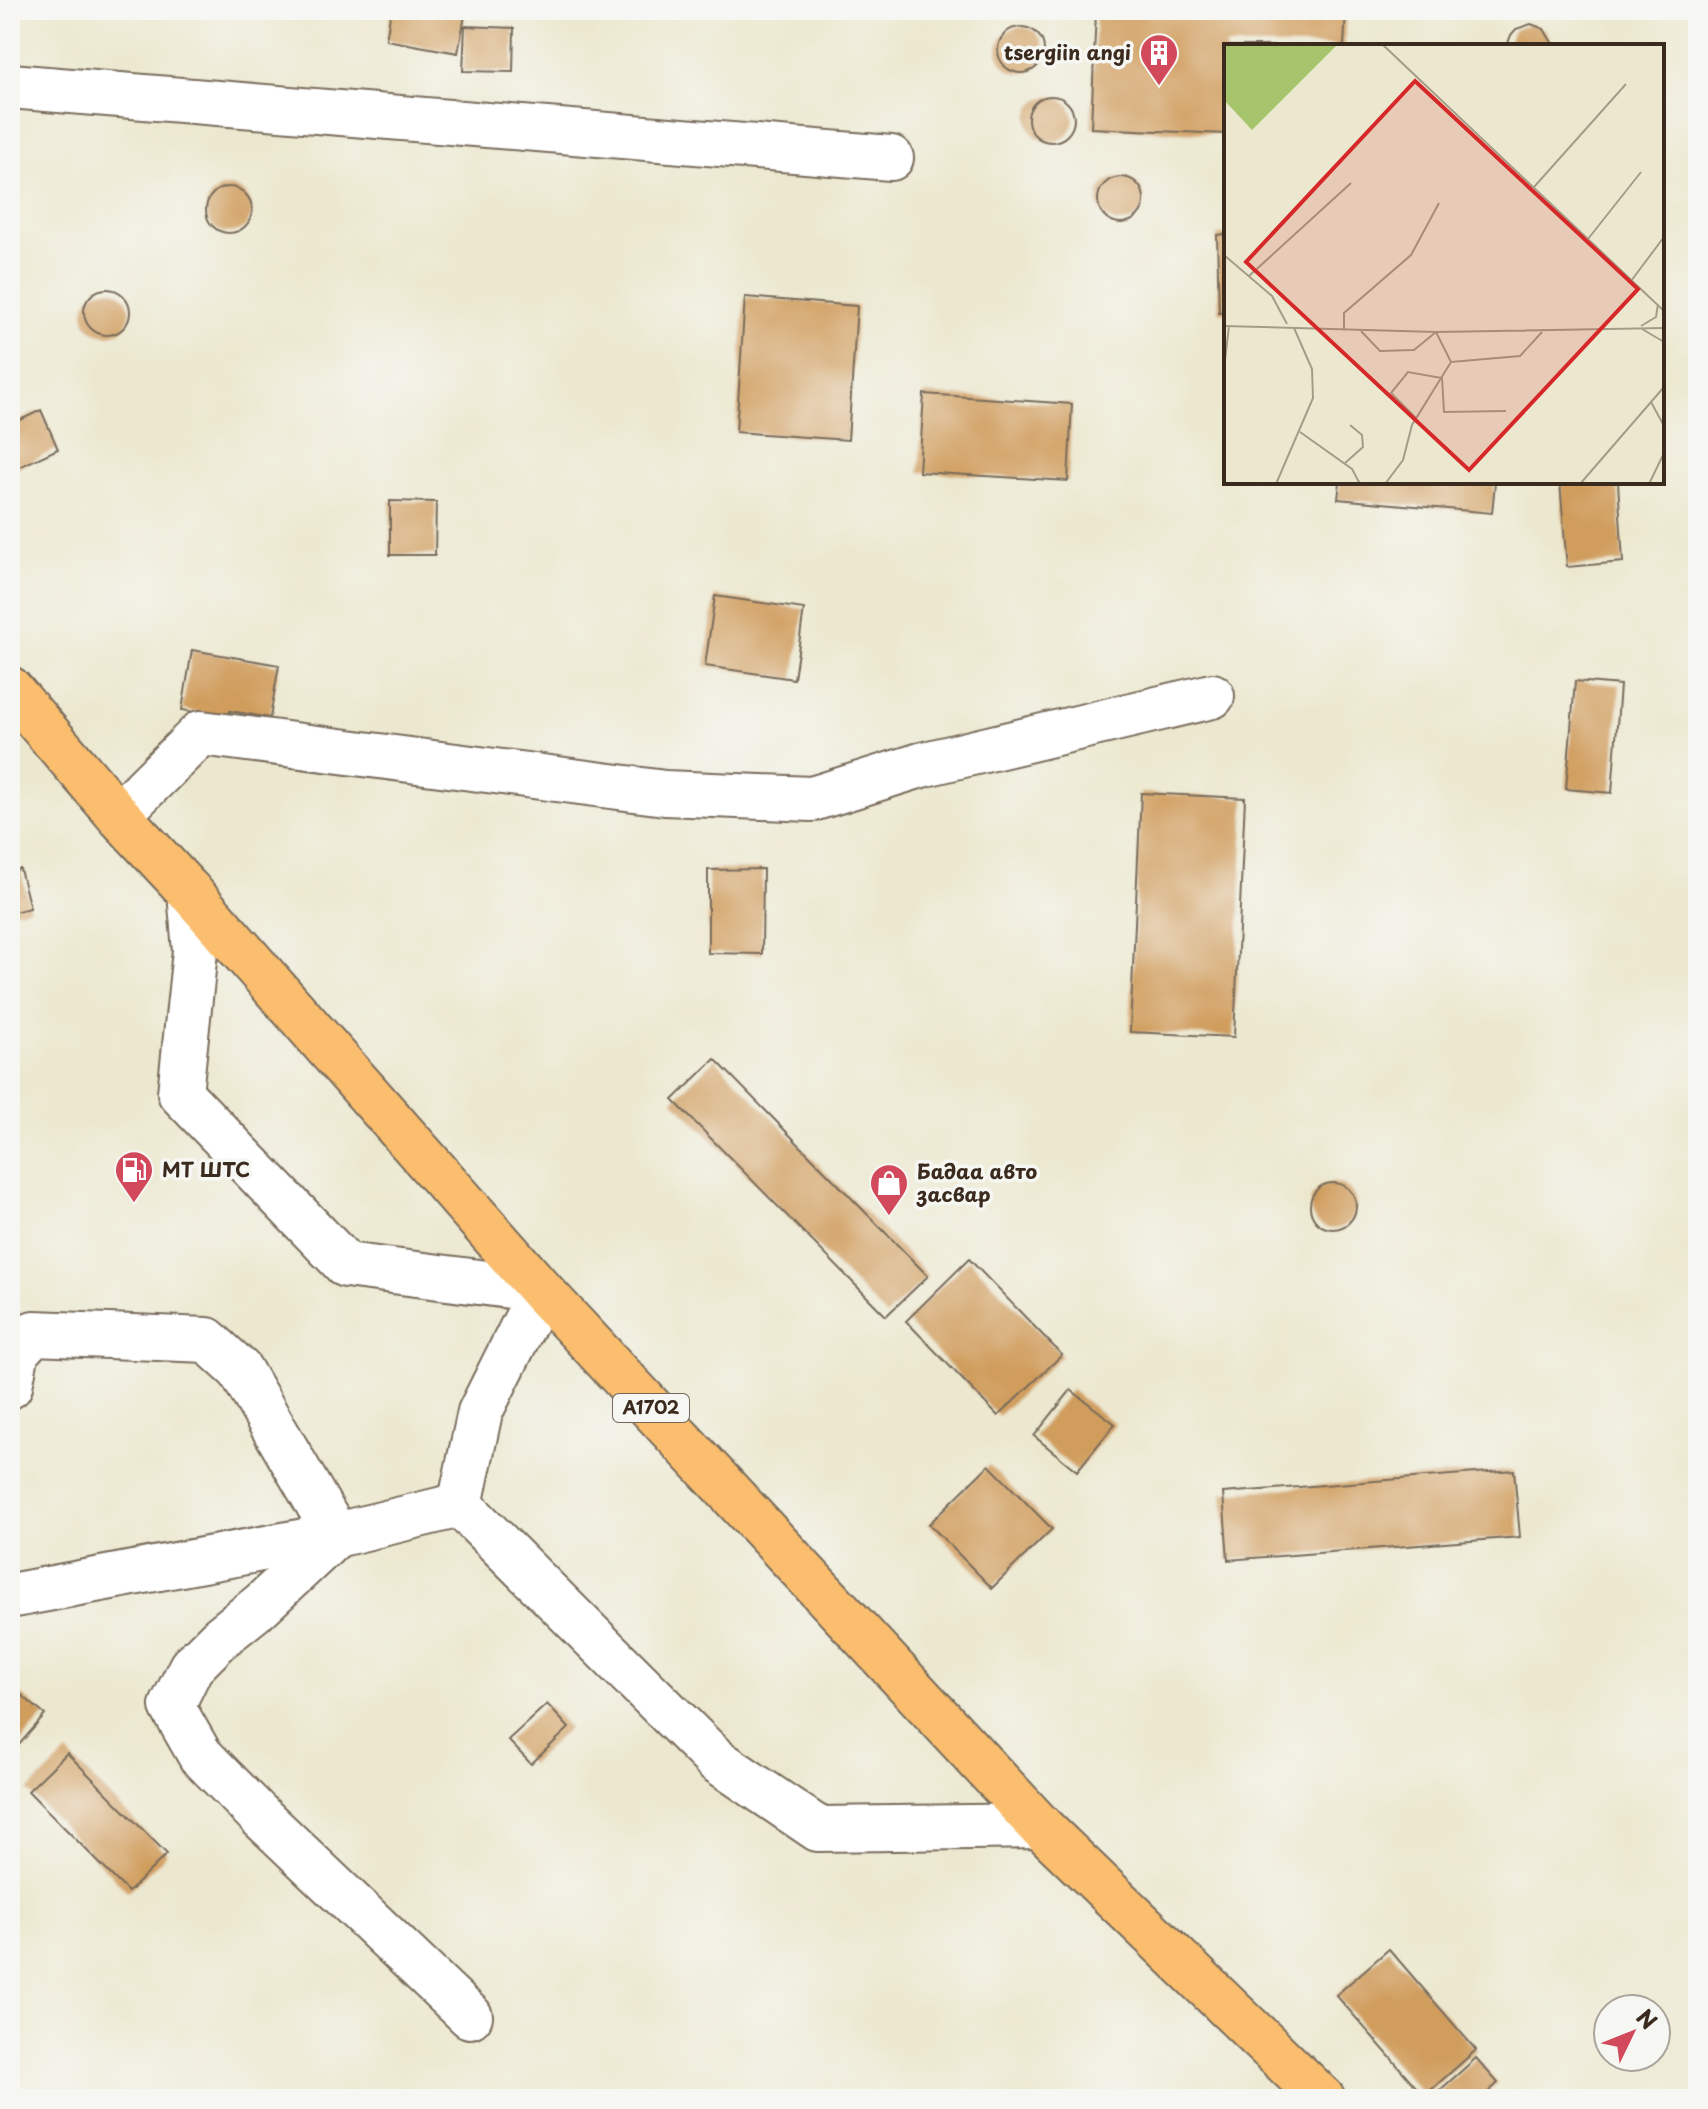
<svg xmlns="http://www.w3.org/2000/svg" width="1708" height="2109" viewBox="0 0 1708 2109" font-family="'Playpen Sans',sans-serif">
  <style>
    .building { fill: #d09d5d }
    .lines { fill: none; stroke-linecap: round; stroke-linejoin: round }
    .minor-casing { stroke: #796c5c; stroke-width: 48 }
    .highway-casing { stroke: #796c5c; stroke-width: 48 }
    .minor { stroke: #fff; stroke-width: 44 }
    .highway { stroke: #fabe6e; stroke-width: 44 }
    .labels { text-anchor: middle; stroke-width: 7; stroke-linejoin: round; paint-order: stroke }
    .shield { fill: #f6f6f2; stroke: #73675e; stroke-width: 2 }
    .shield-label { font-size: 18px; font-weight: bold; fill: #3b2a1e }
    .poi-label { font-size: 20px; font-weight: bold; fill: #3b2a1e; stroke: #f6f6f2; text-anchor: start }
    .inset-road { fill: none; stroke: #a59c88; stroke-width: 2 }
    .view { fill: #d62828; fill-opacity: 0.15; stroke: #d62828; stroke-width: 4 }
    .inset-edge { fill: none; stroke: #3b2a1e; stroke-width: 4 }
  </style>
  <rect width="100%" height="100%" fill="#f6f6f2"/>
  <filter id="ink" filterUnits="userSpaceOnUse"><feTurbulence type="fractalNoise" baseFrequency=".0125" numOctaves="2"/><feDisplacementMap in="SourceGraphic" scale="16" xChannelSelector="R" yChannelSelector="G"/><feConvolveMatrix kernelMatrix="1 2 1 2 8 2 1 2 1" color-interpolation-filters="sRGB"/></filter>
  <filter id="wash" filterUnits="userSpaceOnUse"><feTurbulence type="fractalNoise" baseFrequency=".006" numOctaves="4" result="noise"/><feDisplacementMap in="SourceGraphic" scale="32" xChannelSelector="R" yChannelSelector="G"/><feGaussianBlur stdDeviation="1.8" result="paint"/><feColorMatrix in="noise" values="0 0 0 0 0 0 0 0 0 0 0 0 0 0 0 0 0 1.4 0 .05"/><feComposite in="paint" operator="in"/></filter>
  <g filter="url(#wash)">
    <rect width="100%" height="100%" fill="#ece8cf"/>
    <g id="blocks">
      <!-- building -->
      <g class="building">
        <path d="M391,10H466L458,53L386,40Z"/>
        <path d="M1096,10H1346L1344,46H1226V134L1091,128Z"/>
        <path d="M1531,24L1544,29L1554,46H1507L1511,35L1516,29Z"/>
        <path d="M465,26L514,28L513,72L463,71Z"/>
        <circle cx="1021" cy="50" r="23"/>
        <circle cx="1051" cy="119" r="23"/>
        <circle cx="1121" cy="200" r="23"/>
        <circle cx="229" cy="210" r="23"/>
        <path d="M1226,234V312L1219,313L1217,235Z"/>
        <circle cx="107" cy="312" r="23"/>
        <path d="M745,297L857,306L848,440L736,432Z"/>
        <path d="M924,394L1072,404L1068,481L919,472Z"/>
        <path d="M41,410L58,449L15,469L10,458V425Z"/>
        <path d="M1340,482H1495L1492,513L1338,499Z"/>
        <path d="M1560,482H1618L1623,562L1567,567Z"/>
        <path d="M390,501L436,502L435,555H390Z"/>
        <path d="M715,596L804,609L794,679L705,666Z"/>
        <path d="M192,650L279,665L270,718L230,711L229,718L182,710Z"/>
        <path d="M1575,681L1620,685L1612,793L1566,789Z"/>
        <path d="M1141,793L1245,798L1234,1037L1130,1032Z"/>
        <path d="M20,869L30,908L10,913V871Z"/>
        <path d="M763,869L762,954L708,953V870Z"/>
        <path d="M715,1059L928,1276L886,1316L673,1100Z"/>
        <circle cx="1333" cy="1206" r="23"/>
        <path d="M969,1259L1062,1355L998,1416L906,1321Z"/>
        <path d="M1071,1390L1115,1424L1077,1471L1034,1436Z"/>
        <path d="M989,1465L1052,1529L992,1588L929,1524Z"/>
        <path d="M1514,1470L1520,1537L1228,1560L1223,1493Z"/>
        <path d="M10,1685L45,1715L10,1755Z"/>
        <path d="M547,1704L569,1728L531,1764L508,1740Z"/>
        <path d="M67,1753L167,1854L128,1892L28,1791Z"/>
        <path d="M1389,1949L1476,2050L1424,2096L1336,1995Z"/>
        <path d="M1476,2058L1498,2083L1481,2099H1430Z"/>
      </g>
    </g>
  </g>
  <g filter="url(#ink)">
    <use href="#blocks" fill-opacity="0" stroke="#796c5c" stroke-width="2"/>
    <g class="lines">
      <defs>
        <g id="minor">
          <path d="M10,86L891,158"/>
          <path d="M118,815L201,733L665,793L812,799L921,765L1212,696"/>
          <path d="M190,892L195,951L180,1093L346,1265L541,1290L480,1412L460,1505L716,1760L818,1829L1040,1826"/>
          <path d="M10,1386L17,1351L34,1333L207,1340L240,1370L336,1535L261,1605L221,1637L191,1667L172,1706L200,1755L260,1816L470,2016"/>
          <path d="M10,1596L336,1535L460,1505"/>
        </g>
        <path id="highway" d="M10,689L118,815L190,892L541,1290L1040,1826L1323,2099"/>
      </defs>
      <!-- minor casing -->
      <use href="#minor" class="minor-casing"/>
      <!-- highway casing -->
      <use href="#highway" class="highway-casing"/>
      <!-- minor -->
      <use href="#minor" class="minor"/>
      <!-- highway -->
      <use href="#highway" class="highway"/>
    </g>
  </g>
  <!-- icons -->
  <defs>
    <symbol id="building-pin" viewBox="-11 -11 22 30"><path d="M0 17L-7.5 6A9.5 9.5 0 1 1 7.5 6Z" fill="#d1495b" stroke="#f6f6f2"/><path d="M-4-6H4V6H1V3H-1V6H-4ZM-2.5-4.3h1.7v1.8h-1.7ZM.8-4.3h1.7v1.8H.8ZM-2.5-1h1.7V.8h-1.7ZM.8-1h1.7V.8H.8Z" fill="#fff"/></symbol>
    <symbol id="fuel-pin" viewBox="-11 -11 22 30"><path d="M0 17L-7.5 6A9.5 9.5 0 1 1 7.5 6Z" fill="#d1495b" stroke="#f6f6f2"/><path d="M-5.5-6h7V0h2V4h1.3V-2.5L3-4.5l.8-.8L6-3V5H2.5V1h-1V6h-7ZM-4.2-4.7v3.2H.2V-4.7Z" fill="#fff"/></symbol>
    <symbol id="shop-pin" viewBox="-11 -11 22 30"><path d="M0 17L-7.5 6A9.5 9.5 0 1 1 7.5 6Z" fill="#d1495b" stroke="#f6f6f2"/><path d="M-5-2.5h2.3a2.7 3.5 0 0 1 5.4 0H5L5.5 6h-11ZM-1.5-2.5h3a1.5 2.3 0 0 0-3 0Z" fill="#fff"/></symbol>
  </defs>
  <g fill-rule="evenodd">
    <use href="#building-pin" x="1137" y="31" width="44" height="60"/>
    <use href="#fuel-pin" x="112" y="1148" width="44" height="60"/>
    <use href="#shop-pin" x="867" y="1161" width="44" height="60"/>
  </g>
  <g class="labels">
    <!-- shield labels -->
    <rect class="shield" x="613" y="1394" width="76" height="28" rx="6"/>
    <g class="shield-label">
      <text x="651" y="1414">A1702</text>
    </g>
    <!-- poi labels -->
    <g class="poi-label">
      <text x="1131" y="60" text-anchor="end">tsergiin angi</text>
      <text x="162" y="1177">МТ ШТС</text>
      <text x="917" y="1179">Бадаа авто<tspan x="917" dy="23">засвар</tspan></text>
    </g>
  </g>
  <!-- overview -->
  <g transform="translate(1224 44)">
    <rect width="440" height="440" fill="#ece8cf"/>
    <path d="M0,0H114L28,86L0,56Z" fill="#a5c46c"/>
    <path class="inset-road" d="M158,0L440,267M310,143L402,40M364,195L417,128M0,211L48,252L63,280M25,232L127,139M407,237L440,193M0,282L212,288L440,284M417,282L432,273L434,260M418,285L440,298M120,286V269L187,211L215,159M137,287L156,307L190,306L212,288L227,318L296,312L318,288M0,325L5,282M427,358L440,382M192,374L167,349L184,328L218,334L220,368L282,367M76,388L128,425L136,440M121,419L139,403L138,391L126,381M52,440L89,354L88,325L70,284M161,440L179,416L188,381L227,318M356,440L440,343M425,440L440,409"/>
    <path class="view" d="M191,37L414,245L245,426L22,218Z"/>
    <rect width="440" height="440" class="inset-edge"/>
  </g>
  <!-- margin -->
  <rect width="1708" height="2109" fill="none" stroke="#f6f6f2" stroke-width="40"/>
  <!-- north arrow -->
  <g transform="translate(1632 2033) rotate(47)"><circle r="38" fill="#f6f6f2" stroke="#aba49d" stroke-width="2"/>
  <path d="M0-6L14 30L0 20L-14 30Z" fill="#d1495b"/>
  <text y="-12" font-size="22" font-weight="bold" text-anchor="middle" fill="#3b2a1e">N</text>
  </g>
</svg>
